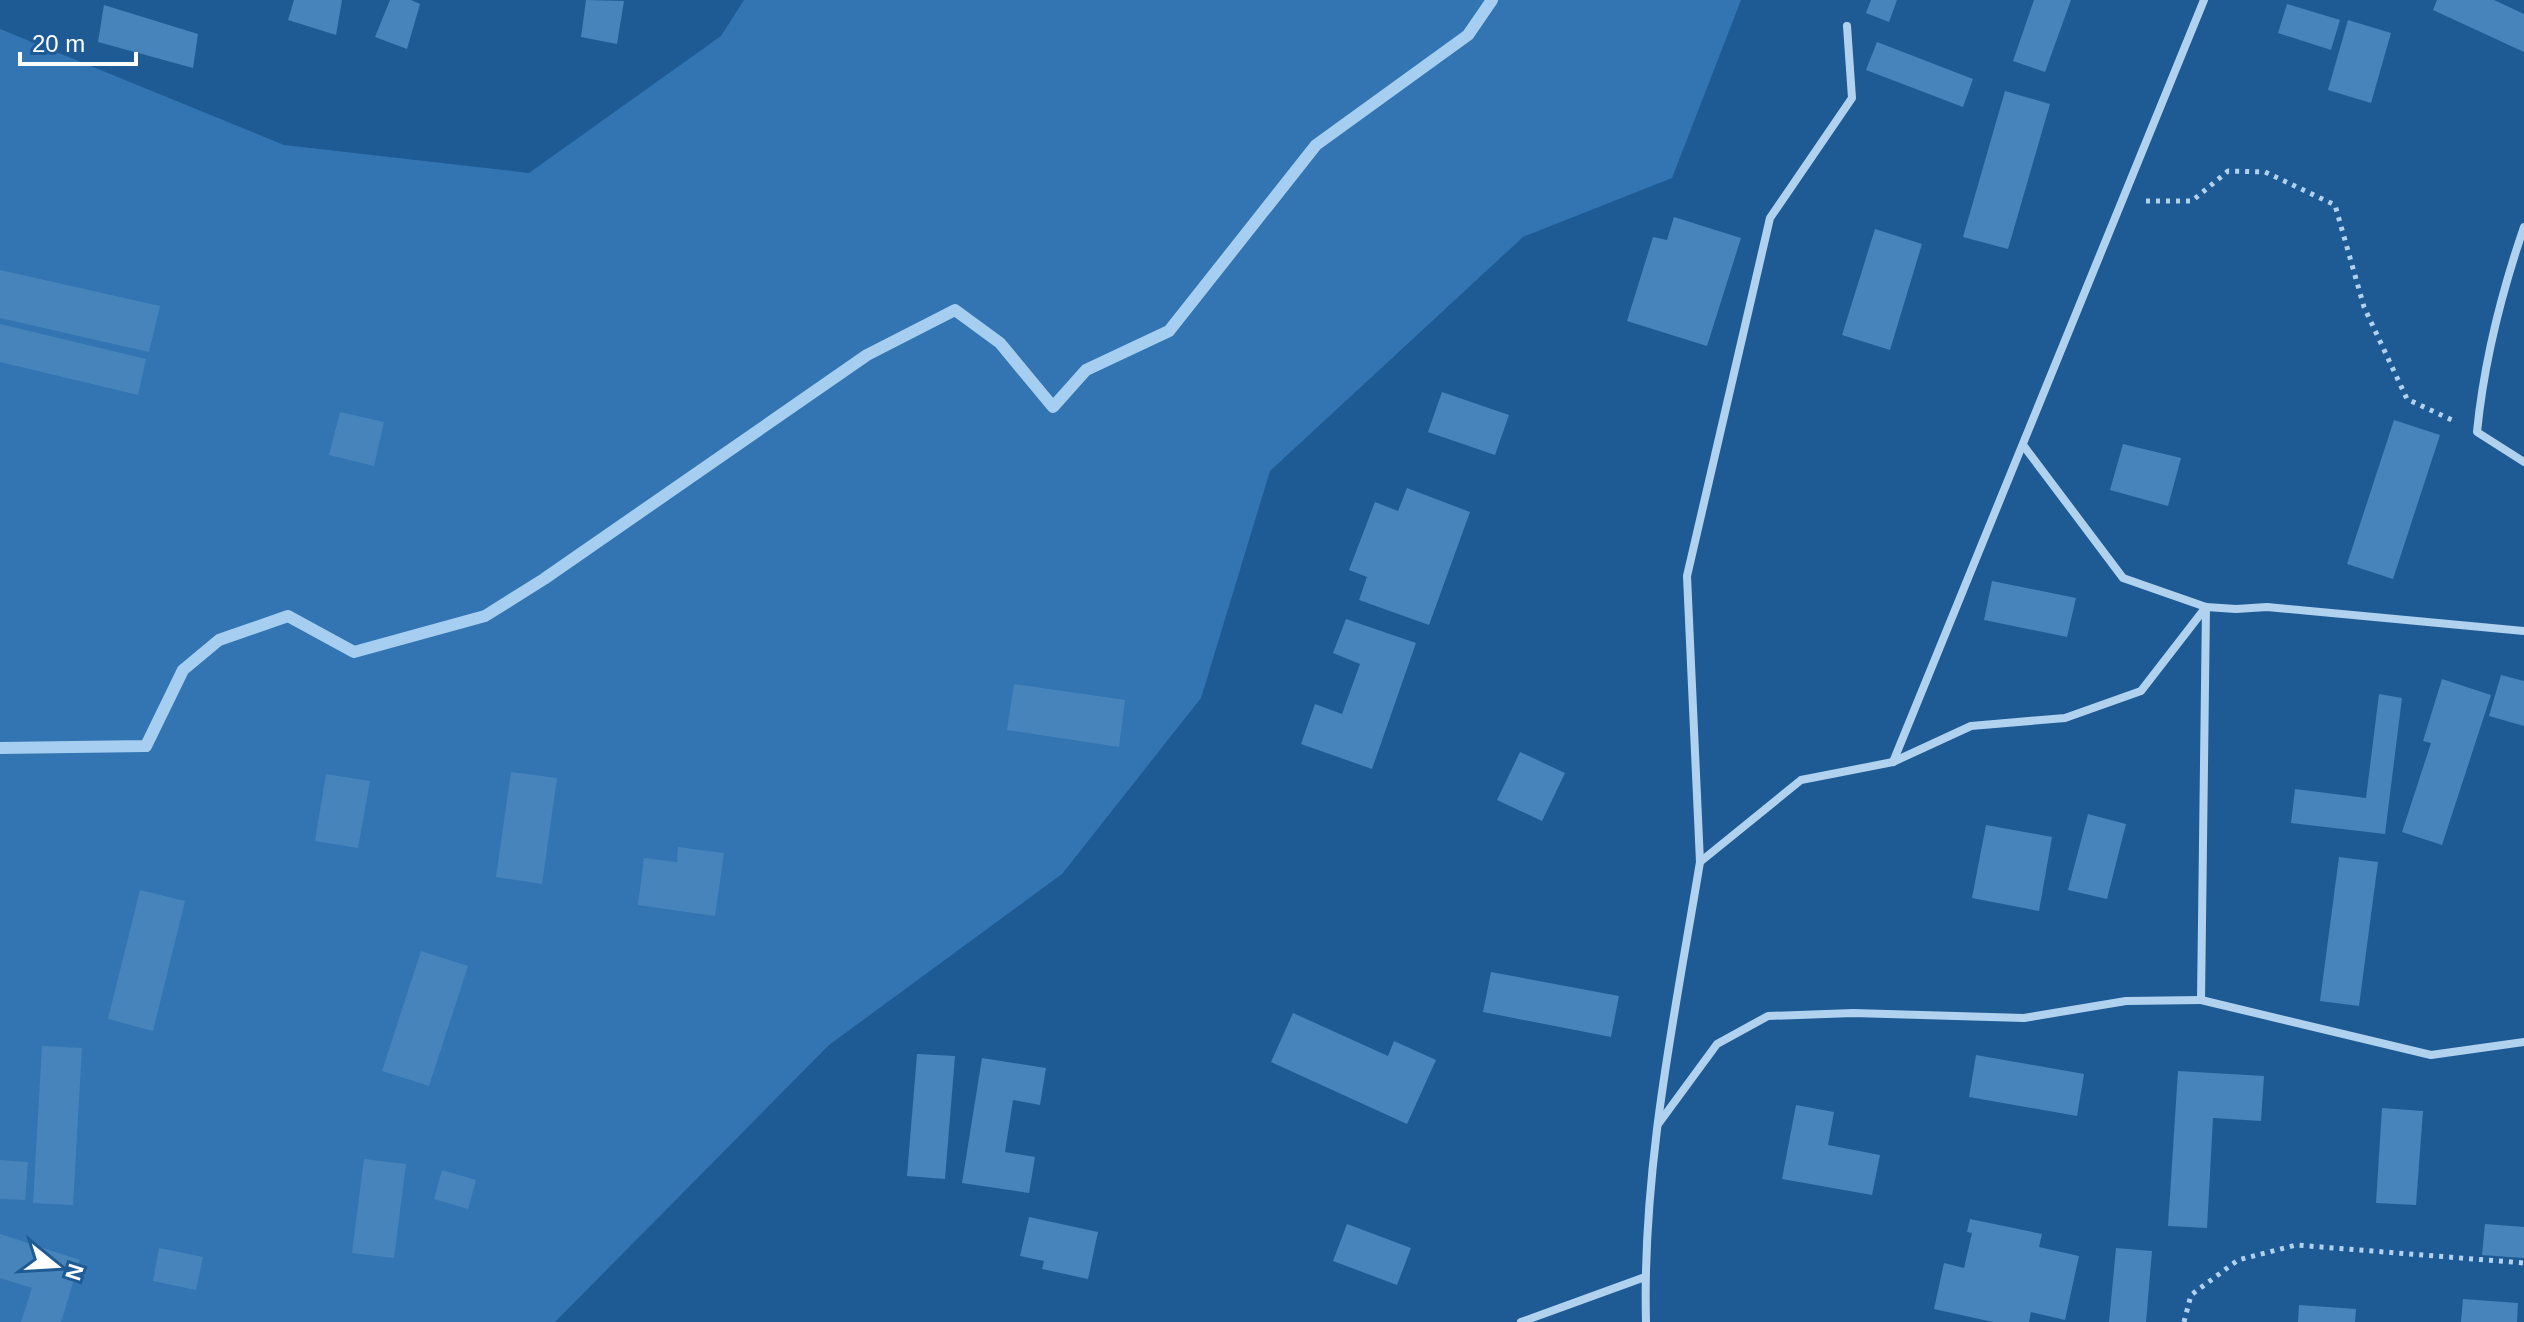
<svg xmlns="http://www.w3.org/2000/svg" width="2524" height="1322" viewBox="0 0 2524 1322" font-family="Arial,sans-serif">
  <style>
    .green { fill: #3275b2 }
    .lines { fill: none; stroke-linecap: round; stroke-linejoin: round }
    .stream { stroke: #a5cef0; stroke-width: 12 }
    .building { fill: #4784bb }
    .path { stroke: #b1d2ef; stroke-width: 5; stroke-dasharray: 4 6; stroke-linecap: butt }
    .minor { stroke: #b1d2ef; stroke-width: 8 }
  </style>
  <rect width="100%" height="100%" fill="#1e5b95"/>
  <!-- green -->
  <path class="green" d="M744,0H1741L1672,178L1523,237L1270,471L1201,698L1062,874L829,1045L555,1322H0V29L284,145L529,173L721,36Z"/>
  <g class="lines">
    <!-- stream -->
    <path class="stream" d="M0,748L146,746L183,670L219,640L288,616L354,652L485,616L544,579L867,355L955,310L1000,343L1053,407L1086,370L1169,331L1316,145L1468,35L1492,0"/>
  </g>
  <!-- building -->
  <g class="building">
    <path d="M294,0H342L336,35L288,20Z"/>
    <path d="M390,0H411L420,4L407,49L375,37Z"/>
    <path d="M586,0L624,1L617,44L581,37Z"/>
    <path d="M1871,0H1897L1889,22L1866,13Z"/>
    <path d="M2034,0H2071L2045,72L2013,61Z"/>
    <path d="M2437,0H2494L2524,14V52L2433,10Z"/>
    <path d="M2287,4L2340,20L2331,50L2278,33Z"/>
    <path d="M104,5L198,34L193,68L98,42Z"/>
    <path d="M2348,20L2391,33L2371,103L2328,90Z"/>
    <path d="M1877,42L1973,79L1963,107L1866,70Z"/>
    <path d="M2005,91L2050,104L2008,249L1963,237Z"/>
    <path d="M1674,217L1741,238L1707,346L1627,321L1653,237L1667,240Z"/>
    <path d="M1875,229L1922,244L1890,350L1842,335Z"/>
    <path d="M0,270L160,306L149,352L0,318Z"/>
    <path d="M0,324L146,359L138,395L0,362Z"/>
    <path d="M1442,392L1509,415L1495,455L1428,432Z"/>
    <path d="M340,412L384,422L374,466L329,455Z"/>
    <path d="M2394,420L2440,435L2393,579L2347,564Z"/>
    <path d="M2123,444L2181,458L2168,506L2110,490Z"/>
    <path d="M1407,488L1470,512L1429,625L1359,600L1367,577L1349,570L1375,502L1398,511Z"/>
    <path d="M1992,581L2076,598L2067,637L1984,620Z"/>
    <path d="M1346,619L1416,643L1372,769L1301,744L1315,704L1342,714L1360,664L1333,653Z"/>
    <path d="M2501,675L2524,681V726L2489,716Z"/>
    <path d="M2442,679L2491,695L2442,845L2402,832L2431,743L2423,741Z"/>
    <path d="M1014,684L1125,700L1119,747L1007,730Z"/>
    <path d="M2379,694L2402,698L2385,834L2291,823L2295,789L2366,798Z"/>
    <path d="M1520,752L1565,773L1542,821L1497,800Z"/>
    <path d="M511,772L557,778L542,884L496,877Z"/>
    <path d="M326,774L370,781L358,848L315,841Z"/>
    <path d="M2088,814L2126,824L2107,899L2068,890Z"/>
    <path d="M1986,825L2052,837L2039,911L1972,898Z"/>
    <path d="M678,847L724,853L715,916L638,905L644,858L677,862Z"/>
    <path d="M2339,857L2378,862L2359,1006L2320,1001Z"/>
    <path d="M140,890L185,901L153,1031L108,1019Z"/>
    <path d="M421,951L468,966L429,1086L382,1071Z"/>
    <path d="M1491,972L1619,996L1611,1037L1483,1012Z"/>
    <path d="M1293,1013L1388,1056L1394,1041L1436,1060L1407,1124L1271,1062Z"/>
    <path d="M42,1046L82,1048L73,1205L33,1203Z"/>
    <path d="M917,1054L955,1056L945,1179L907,1176Z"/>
    <path d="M1976,1055L2084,1074L2077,1116L1969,1097Z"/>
    <path d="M982,1058L1046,1068L1040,1105L1013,1100L1005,1152L1035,1157L1029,1193L962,1183Z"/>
    <path d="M2178,1071L2264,1076L2261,1121L2213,1118L2207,1228L2168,1226Z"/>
    <path d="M1796,1105L1834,1112L1828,1145L1880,1155L1872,1195L1782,1179Z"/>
    <path d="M2382,1108L2423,1111L2416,1205L2376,1203Z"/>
    <path d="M364,1159L406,1164L394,1258L352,1253Z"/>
    <path d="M0,1160L28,1162L25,1200L0,1199Z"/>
    <path d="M442,1170L476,1180L468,1209L434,1199Z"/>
    <path d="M1029,1217L1098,1232L1088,1279L1042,1269L1044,1261L1020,1256Z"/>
    <path d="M1970,1219L2042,1234L2039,1247L2079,1256L2065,1320L2031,1312L2029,1322H1993L1934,1309L1944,1263L1964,1268L1972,1233L1967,1232Z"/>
    <path d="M1347,1224L1411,1248L1397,1285L1333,1261Z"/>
    <path d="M2485,1224L2524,1227V1258L2482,1255Z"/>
    <path d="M0,1234L80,1260L61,1322H21L32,1288L0,1278Z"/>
    <path d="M159,1248L203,1257L196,1290L153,1281Z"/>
    <path d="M2116,1248L2152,1251L2146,1322H2109Z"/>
    <path d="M2463,1299L2518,1303L2517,1322H2461Z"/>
    <path d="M2299,1305L2356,1309L2355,1322H2298Z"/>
  </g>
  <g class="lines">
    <!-- path -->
    <g class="path">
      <path d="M2146,201H2192L2228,171L2265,172L2335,205L2364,307L2407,399L2454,421"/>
      <path d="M2184,1322L2191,1295L2238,1260L2296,1245L2524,1263"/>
    </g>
    <!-- minor -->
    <g class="minor">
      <path d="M2524,227C2501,294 2484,361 2477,432L2524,462"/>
      <path d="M2023,445L2123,578L2206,607L2236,609L2267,607L2524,631"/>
      <path d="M2206,607L2201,1000L2431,1055L2524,1042"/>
      <path d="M1893,762L2204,0"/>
      <path d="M1700,862L1687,576L1770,218L1852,98L1847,26"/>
      <path d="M1659,1123L1717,1044L1768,1016L1853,1013L2024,1018L2126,1001L2201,1000"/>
      <path d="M1521,1322L1645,1277"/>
      <path d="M1646,1322C1642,1167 1675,1014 1700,862L1801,780L1893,762L1971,726L2065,718L2141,691L2206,607"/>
    </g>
  </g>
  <!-- north arrow -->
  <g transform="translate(56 1266) rotate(108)" stroke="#1e5b95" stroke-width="6" paint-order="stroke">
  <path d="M0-6L14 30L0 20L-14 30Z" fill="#ffffff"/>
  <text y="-12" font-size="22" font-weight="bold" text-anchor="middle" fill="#ffffff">N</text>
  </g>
  <!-- scale -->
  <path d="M20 52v12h116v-12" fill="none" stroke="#ffffff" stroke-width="4"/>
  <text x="32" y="52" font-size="24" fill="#ffffff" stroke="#1e5b95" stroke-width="6" paint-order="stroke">20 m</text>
</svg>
